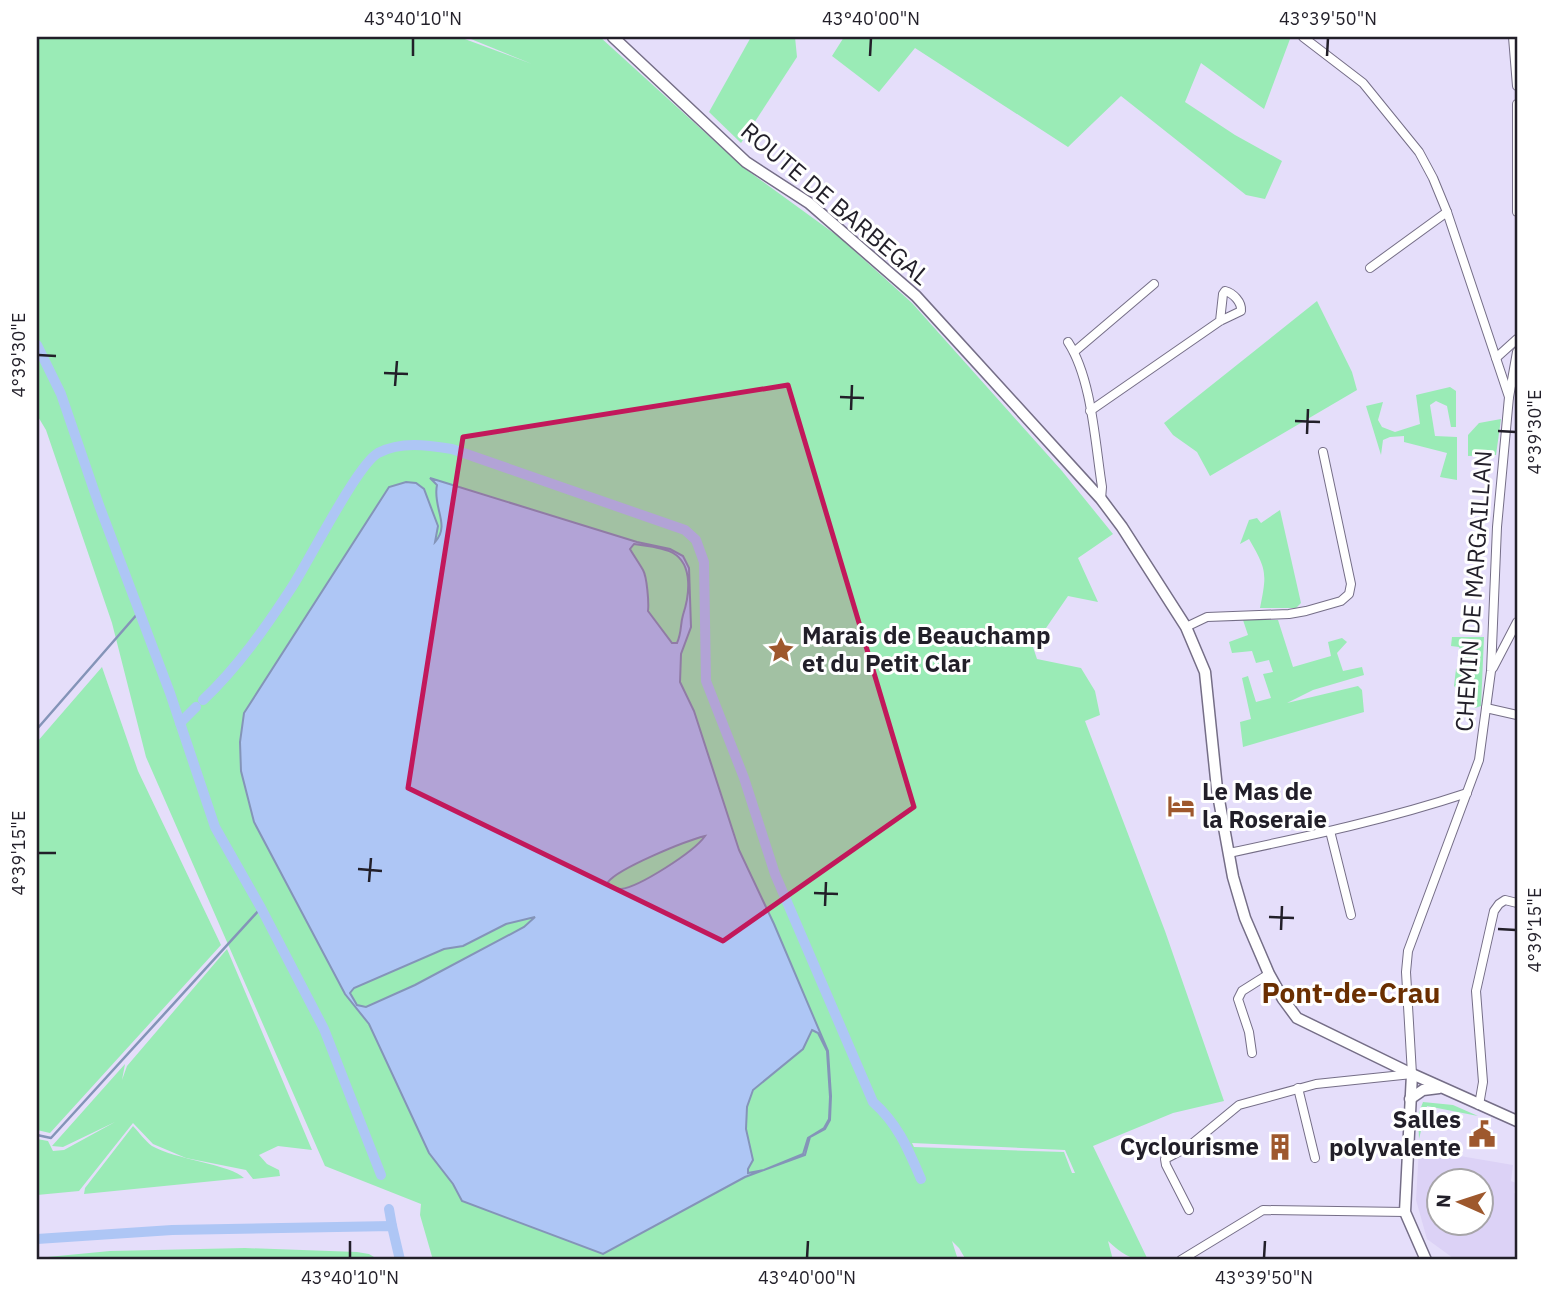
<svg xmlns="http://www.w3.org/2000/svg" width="1554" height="1297" viewBox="0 0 1554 1297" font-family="'IBM Plex Sans',sans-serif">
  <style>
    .built { fill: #dcd2f6; fill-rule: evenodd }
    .green { fill: #9aebb6; fill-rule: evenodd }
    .water { fill: #aec6f5; stroke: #8494b8; stroke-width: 2; fill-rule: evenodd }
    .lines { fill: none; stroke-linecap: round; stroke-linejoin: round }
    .stream { stroke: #8494b8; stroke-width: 2.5 }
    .canal { stroke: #aec6f5; stroke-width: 10 }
    .street-casing { stroke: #756e87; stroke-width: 10 }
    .secondary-casing { stroke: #756e87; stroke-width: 13 }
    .street { stroke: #fff; stroke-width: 8 }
    .secondary { stroke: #fff; stroke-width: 10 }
    .marked { fill: #c2185b; fill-opacity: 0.2; stroke: #c2185b; stroke-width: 5; stroke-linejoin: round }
    .ticks { fill: none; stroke: #221f29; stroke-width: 2.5 }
    .labels { text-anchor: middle; stroke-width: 6; stroke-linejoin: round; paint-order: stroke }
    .street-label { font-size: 24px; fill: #221f29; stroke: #fff }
    .poi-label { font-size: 24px; font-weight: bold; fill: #221f29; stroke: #fff; text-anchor: start }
    .quarter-label { font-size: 28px; font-weight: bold; fill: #6b2f01; stroke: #fff }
    .neatline { fill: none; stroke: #221f29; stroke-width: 2.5 }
    .ticks-label { font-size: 18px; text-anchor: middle; fill: #221f29 }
  </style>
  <rect width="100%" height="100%" fill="#e5defa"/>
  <!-- built -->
  <path class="built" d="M1419,1149L1513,1165L1511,1181L1516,1183L1514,1193L1517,1194V1260L1453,1258L1427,1239L1416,1200ZM1438,1182H1480V1224H1438Z"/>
  <!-- green -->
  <g class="green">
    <path d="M37,37H453L462,38L532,64L466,37H600L744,168L839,237L912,303L1062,471L1113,534L1078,558L1098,602L1068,596L1033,647L1037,659L1081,668L1095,691L1100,715L1085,721L1165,931L1224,1101L1173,1113L1093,1146L1148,1260C1130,1260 1121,1253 1108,1241L1113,1260H966L959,1248L952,1241L958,1260H433L420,1215L421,1204L325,1166L146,757L112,623L46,430L37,415ZM912,1143L1065,1150L1075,1173H1072L1064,1152L914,1147Z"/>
    <path d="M751,37H795L797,57L741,143L709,112Z"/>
    <path d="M844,37H1287L1290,39L1264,109L1201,63L1185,102L1235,135L1282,161L1265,199L1246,195L1121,96L1068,147L915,48L879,92L832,56Z"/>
    <path d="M1317,301L1352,372L1357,390L1210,476L1197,452L1173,435L1164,423Z"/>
    <path d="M1450,387L1456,391V427H1451L1447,406L1436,401L1430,405L1435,436L1457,437V480L1440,477L1447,453L1404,442V436L1390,437L1383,440L1381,455L1366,406L1383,402L1378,420L1382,427L1395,432L1420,424L1416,395Z"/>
    <path d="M1501,419L1496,455L1468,456V435L1479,423Z"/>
    <path d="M1280,510L1301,603L1296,608H1260C1267,573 1267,570 1249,539L1240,544L1249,520L1257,518L1261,523Z"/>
    <path d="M1243,620H1278L1293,667L1331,656L1328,642L1342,638L1347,642L1337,653L1343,671L1362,667L1364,675L1313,690L1287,703L1358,686L1362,690L1364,712L1243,747L1240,722L1251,719L1242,678L1248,676L1256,702L1271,698L1263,674L1273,672L1269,660L1256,663L1252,651L1232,653L1229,642L1248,635Z"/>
    <path d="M1452,637H1484L1481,706L1475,708L1454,686L1456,669L1466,663L1459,647L1451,646Z"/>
    <path d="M102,667L138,771L221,945L50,1133L37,1130V742Z"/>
    <path d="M227,949L312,1150L278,1146L259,1155L267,1164L279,1170L280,1176L253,1179L246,1170L186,1158L153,1144L133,1123L79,1191L37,1195V1139L48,1141L53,1151L64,1150L115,1122L63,1147L52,1146L125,1064L122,1080L127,1066Z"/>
    <path d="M1423,1102L1453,1105L1478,1116L1427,1106L1419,1139L1418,1115Z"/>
    <path d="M133,1126C139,1132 145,1141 152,1146C174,1159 232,1165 244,1178L84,1194L85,1188Z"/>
    <path d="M245,1248L357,1252L369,1254L379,1260H37V1258L110,1251Z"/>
  </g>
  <!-- water -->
  <path class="water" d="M430,478L637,542L670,549L683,556L689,568L691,627L681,654L680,682L694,711L739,850L774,924L828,1051L831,1096L830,1120L825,1129L810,1137L805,1155L745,1177L603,1254L462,1201L453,1184L429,1153L369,1024L345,994L254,822L241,771L240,742L244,713L389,487L406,482L416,483L424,489L438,526L435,542C451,525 432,507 437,485ZM634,544C646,546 663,547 673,553C694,565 689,597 683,615C680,625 682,632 677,643H672L648,611C649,603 647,577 643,570C639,563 634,556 630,549ZM705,836C694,852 639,887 621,889C619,889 612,887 610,886L608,882C619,868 685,841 705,836ZM535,917L524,927L415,985L366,1007L357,1005L350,993L354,988L444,949L463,946L506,924ZM812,1030L818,1033L827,1051L830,1097L829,1119L824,1128L808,1138L803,1154L764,1170L748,1173V1169L753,1160L746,1129L747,1107L753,1090L803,1049Z"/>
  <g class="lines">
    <!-- stream -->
    <g class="stream">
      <path d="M37,729L139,612"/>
      <path d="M37,1135L51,1138L261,908"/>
    </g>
    <!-- canal -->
    <g class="canal">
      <path d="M37,345L61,394L99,505L170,693L215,827L261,908L324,1029L381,1175"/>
      <path d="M203,700C238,667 266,627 292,587C309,561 357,465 378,453C401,441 427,445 452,449L685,530L696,540L704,562L706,681L744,778L775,874L873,1102C898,1124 908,1149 921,1179"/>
      <path d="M180,723L196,707"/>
      <path d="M389,1209L392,1226"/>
      <path d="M37,1239L172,1230L392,1226L400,1260"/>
    </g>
    <defs>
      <g id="street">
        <path d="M1513,37L1517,86"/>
        <path d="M1517,104V212"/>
        <path d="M1370,268L1447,212"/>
        <path d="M1068,342C1092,379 1095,443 1102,487L1101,499"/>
        <path d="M1074,352L1154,284"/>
        <path d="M1496,358L1517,339"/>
        <path d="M1509,397L1517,352"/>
        <path d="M1090,411L1220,321L1241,311C1242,302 1233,293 1225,291L1223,294L1220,321"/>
        <path d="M1186,627L1207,617L1289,614L1306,611L1341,601L1349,594L1351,584L1323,452"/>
        <path d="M1493,668L1517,622"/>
        <path d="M1486,708L1517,715"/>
        <path d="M1330,831L1351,915"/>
        <path d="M1229,853C1309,836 1389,819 1467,793"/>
        <path d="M1252,1053L1249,1032L1238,999L1242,991L1269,974"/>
        <path d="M1298,1088L1315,1158"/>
        <path d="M1479,1105L1483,1082L1476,991L1494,911L1499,904L1505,900L1517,903"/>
        <path d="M1189,1210L1166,1165L1165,1159L1188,1147L1239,1105L1316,1084L1412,1074L1406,972L1408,951L1479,760L1491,671L1497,527L1509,397L1447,212L1433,178L1419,152L1363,83L1303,37"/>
        <path d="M1181,1260L1263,1210L1405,1212"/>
      </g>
      <g id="secondary">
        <path d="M613,37L746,162L809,203L916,296L1101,499L1122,527L1186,627L1205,672L1217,789L1233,877L1245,918L1269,974L1283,999L1297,1018L1412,1074L1517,1121"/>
        <path d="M1412,1074L1405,1212L1426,1260"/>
        <path d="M1410,1099L1423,1090L1439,1088"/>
      </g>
    </defs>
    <!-- street casing -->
    <use href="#street" class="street-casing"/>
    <!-- secondary casing -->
    <use href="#secondary" class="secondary-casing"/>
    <!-- street -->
    <use href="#street" class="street"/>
    <!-- secondary -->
    <use href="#secondary" class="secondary"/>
  </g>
  <!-- marked area -->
  <path class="marked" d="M788,385L914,807L723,941L408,788L463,437Z"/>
  <!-- ticks -->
  <path class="ticks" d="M413,56V38M870,56L871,38M1327,56L1328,38M38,355L56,356M384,373L408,374M395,386L397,361M840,397L864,398M851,410L852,385M1295,421L1320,422M1498,431L1516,432M1307,434L1308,409M38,853H56M358,869L382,871M369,882L371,858M814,893L838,894M825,906L826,882M1269,917L1294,918M1498,929L1516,930M1281,930L1282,906M350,1258V1241M807,1258L808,1241M1264,1258L1265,1241"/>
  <!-- icons -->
  <defs>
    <symbol id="sight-bare" viewBox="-9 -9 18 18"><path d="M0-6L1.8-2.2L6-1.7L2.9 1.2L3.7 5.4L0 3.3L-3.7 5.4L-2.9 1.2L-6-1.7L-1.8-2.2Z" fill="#9e582d" stroke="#fff" stroke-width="2.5" paint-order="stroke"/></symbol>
    <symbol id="hotel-bare" viewBox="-9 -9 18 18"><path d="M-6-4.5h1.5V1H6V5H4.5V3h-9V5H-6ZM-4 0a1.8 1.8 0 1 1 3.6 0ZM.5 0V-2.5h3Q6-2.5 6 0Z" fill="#9e582d" stroke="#fff" stroke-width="2.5" paint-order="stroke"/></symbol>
    <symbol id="civic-bare" viewBox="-9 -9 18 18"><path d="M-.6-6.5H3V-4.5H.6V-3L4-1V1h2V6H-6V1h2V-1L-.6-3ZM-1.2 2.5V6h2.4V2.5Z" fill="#9e582d" stroke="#fff" stroke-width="2.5" paint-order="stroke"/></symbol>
    <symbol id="building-bare" viewBox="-9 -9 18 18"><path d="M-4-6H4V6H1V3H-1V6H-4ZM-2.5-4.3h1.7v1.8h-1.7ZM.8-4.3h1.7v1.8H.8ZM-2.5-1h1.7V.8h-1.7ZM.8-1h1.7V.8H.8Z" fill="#9e582d" stroke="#fff" stroke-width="2.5" paint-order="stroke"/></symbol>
  </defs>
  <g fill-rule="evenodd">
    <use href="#sight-bare" x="762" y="631" width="38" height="38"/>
    <use href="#hotel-bare" x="1162" y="787" width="38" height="38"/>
    <use href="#civic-bare" x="1463" y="1115" width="38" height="38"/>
    <use href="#building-bare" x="1261" y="1128" width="38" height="38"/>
  </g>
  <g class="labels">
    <!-- street labels -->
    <g class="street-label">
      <text transform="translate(835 204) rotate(40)" y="8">ROUTE DE BARBEGAL</text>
      <text transform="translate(1474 591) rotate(-86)" y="8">CHEMIN DE MARGAILLAN</text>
    </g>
    <!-- poi labels -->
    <g class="poi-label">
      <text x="802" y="644">Marais de Beauchamp<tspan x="802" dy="28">et du Petit Clar</tspan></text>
      <text x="1202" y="800">Le Mas de<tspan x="1202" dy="28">la Roseraie</tspan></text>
      <text x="1461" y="1128" text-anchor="end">Salles<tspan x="1461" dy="28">polyvalente</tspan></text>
      <text x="1259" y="1155" text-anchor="end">Cyclourisme</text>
    </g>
    <!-- quarter labels -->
    <g class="quarter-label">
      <text x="1351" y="1003">Pont-de-Crau</text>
    </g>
  </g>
  <!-- border -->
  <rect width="1554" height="1297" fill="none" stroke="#ffffff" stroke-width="77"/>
  <!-- north arrow -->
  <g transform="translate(1460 1202) rotate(273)"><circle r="33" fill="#ffffff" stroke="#a7a5a9" stroke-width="2"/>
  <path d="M0-5L12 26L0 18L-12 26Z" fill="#9e582d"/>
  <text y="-10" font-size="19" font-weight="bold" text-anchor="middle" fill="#221f29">N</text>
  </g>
  <rect x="38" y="38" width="1478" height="1220" class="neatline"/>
  <g class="ticks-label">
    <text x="413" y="25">43°40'10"N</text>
    <text x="871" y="25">43°40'00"N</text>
    <text x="1328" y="25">43°39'50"N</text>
    <text transform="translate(19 355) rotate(-90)" y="6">4°39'30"E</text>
    <text transform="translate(1535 432) rotate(-90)" y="6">4°39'30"E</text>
    <text transform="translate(19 853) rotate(-90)" y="6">4°39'15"E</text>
    <text transform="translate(1535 930) rotate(-90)" y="6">4°39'15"E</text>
    <text x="350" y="1284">43°40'10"N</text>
    <text x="807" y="1284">43°40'00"N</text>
    <text x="1264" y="1284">43°39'50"N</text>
  </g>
</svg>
